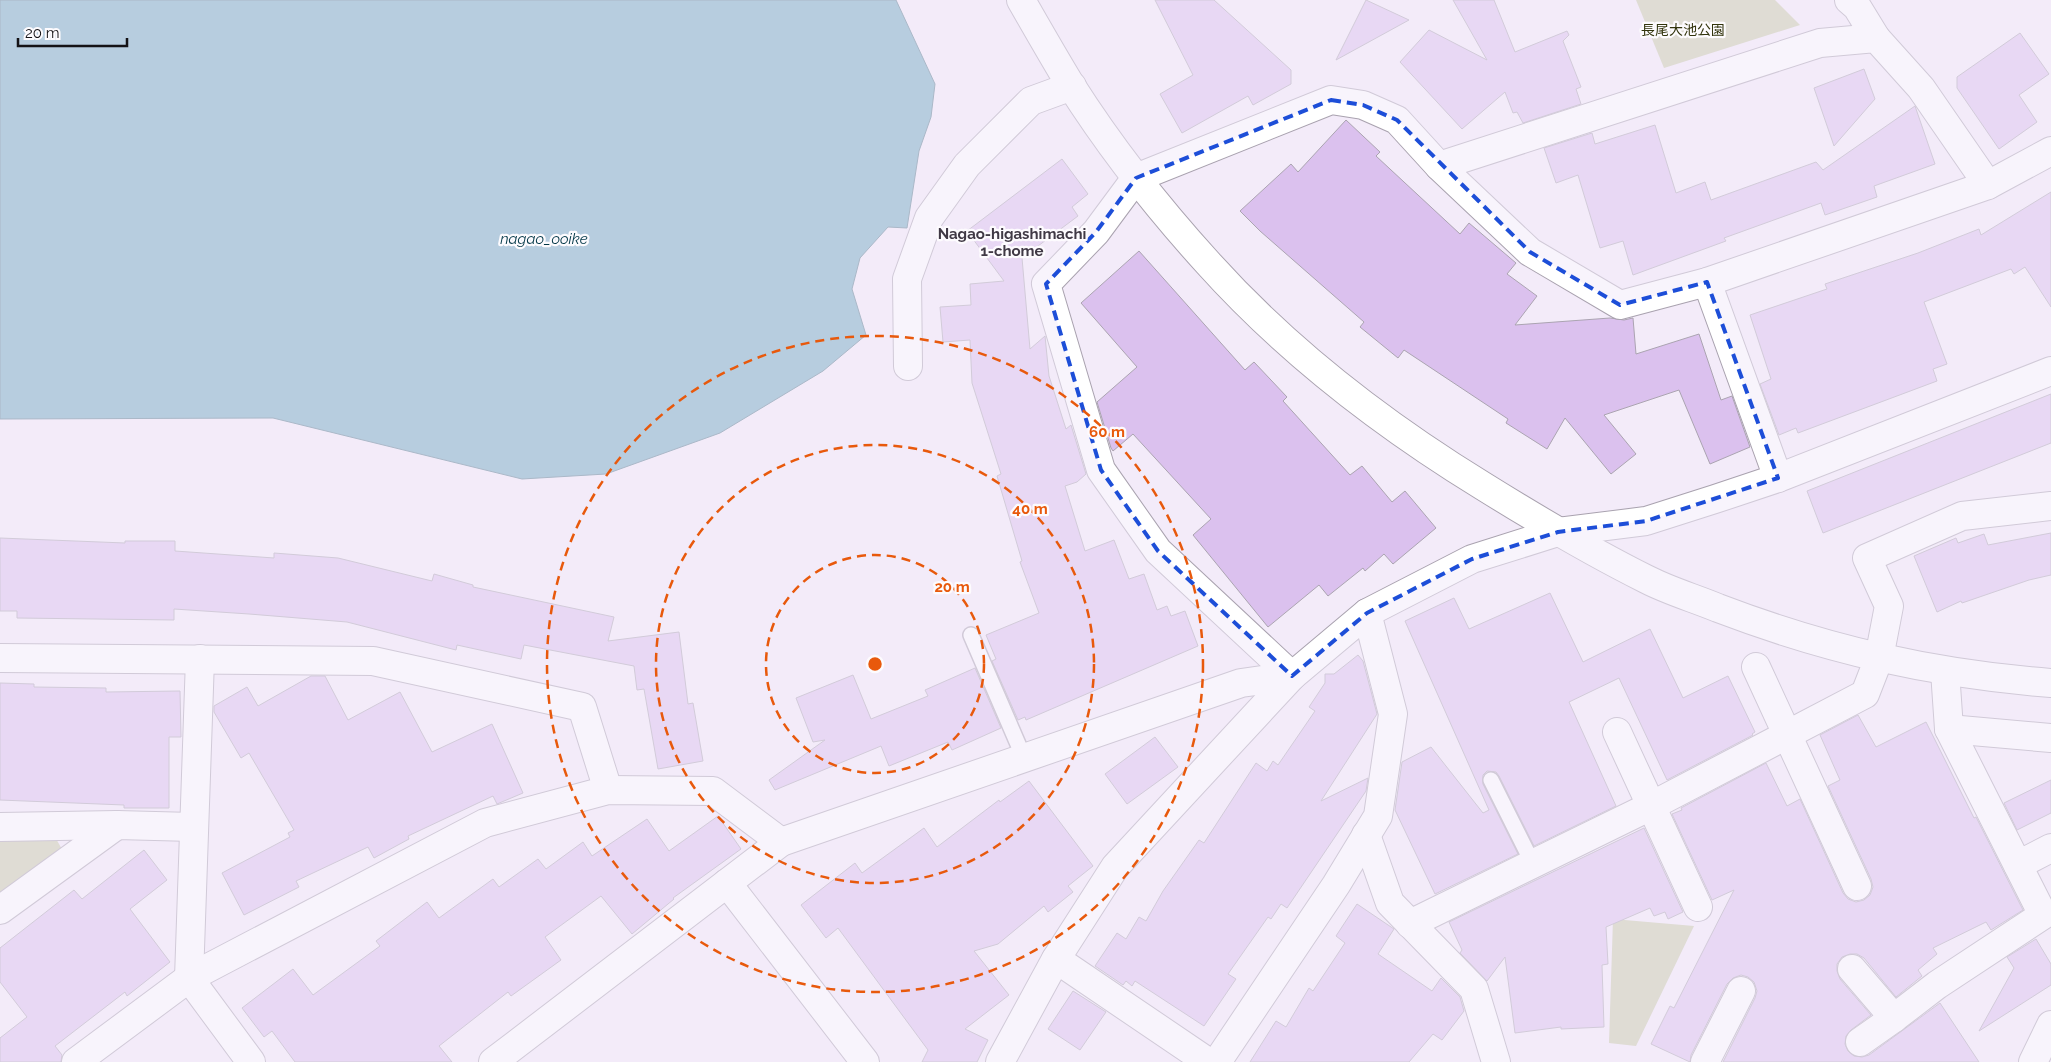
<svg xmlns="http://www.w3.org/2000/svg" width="2051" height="1062" viewBox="0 0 2051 1062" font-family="Raleway,'Noto Sans JP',sans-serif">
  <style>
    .green { fill: #c7c9a6 }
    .water { fill: #70a8be; stroke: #547b8c }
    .building { fill: #dbc1ee; stroke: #aba4b1 }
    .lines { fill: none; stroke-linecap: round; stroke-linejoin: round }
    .service-casing { stroke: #a9a2af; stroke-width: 18 }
    .minor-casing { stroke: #a9a2af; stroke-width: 30 }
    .tertiary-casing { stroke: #a9a2af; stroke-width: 30 }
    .service { stroke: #fff; stroke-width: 15 }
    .minor { stroke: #fff; stroke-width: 28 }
    .tertiary { stroke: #fff; stroke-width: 28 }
    .marked { fill: none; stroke: #1d4ed8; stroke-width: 4; stroke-dasharray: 10 6; stroke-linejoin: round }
    .ring { fill: none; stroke: #e8590c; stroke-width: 2.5; stroke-dasharray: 9 6 }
    .labels { text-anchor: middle; stroke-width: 4.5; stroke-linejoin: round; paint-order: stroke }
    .park-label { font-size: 14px; fill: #32340c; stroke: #fdfbfe }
    .neighbourhood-label { font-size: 15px; font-weight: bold; fill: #403945; stroke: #fdfbfe }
    .water-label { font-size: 15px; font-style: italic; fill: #023747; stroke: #fdfbfe }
    .centre { fill: #e8590c; stroke: #fdfbfe; stroke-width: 2.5 }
    .ring-label { font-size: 15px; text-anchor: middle; font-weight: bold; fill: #e8590c; stroke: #fdfbfe; stroke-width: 4.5; stroke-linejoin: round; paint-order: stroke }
  </style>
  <rect width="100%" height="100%" fill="#f3ebf9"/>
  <!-- green -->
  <g class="green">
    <path d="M1636,0H1775L1800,25L1664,68Z"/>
    <path d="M55,837L63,851L0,897V839Z"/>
    <path d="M1613,919L1694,926L1636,1046L1609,1043Z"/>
  </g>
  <!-- water -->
  <path class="water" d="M0,0H896L935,84L931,117L919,151L907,228L888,227L860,258L852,289L866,335L823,371L720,433L606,474L522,479L273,418L0,419Z"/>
  <!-- building -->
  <g class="building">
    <path d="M1155,0H1214L1291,70V84L1253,105L1248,96L1182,133L1160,94L1193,75Z"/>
    <path d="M1366,0L1409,20L1336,60Z"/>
    <path d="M1453,0H1494L1515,52L1567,31L1569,35L1563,41L1581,87L1576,89L1581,104L1523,123L1517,112L1513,113L1505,92L1462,129L1400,62L1429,30L1487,60Z"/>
    <path d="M2020,33L2049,74L2019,95L2037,122L1999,149L1957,88V77Z"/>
    <path d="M1864,69L1875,99L1834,146L1814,88Z"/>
    <path d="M1915,106L1935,164L1874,186L1877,197L1825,215L1821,203L1724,238L1726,241L1633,275L1623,241L1600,248L1578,175L1556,183L1544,148L1592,133L1595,144L1655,125L1676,193L1705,182L1711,200L1816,162L1823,170Z"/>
    <path d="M1346,120L1380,152L1376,156L1460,234L1469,223L1516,263L1507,274L1537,296L1515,325L1610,318L1624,320L1633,318L1636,354L1699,334L1721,400L1732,396L1750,447L1710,464L1679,390L1604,415L1636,454L1611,474L1565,418L1547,449L1506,423L1508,419L1404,350L1398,358L1360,327L1364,322L1260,231L1240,211L1291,164L1298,172Z"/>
    <path d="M1062,159L1088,194L1072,207L1078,216L1022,258L1030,349L1045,336L1049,376L1066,429L1071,425L1086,474L1077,482L1065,486L1085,551L1114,540L1129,579L1144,574L1157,610L1167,606L1171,616L1185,611L1198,646L1026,720L1025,717L1018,720L992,661L996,659L986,635L1039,613L1020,562L1022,561L997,476L1001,474L972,383L970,340L943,342L940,307L971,305L970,284L1004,281L967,231Z"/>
    <path d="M2051,192V307L2025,267L2014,274L2011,269L1924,302L1947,364L1933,369L1937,381L1798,433L1796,428L1779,435L1760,384L1771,379L1750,315L1827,289L1825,284L1918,253L1979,229L1981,235Z"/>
    <path d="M1139,251L1245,370L1254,362L1287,397L1283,401L1350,475L1362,466L1392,502L1405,491L1436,528L1393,564L1384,554L1365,571L1363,568L1328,596L1319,585L1268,627L1193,535L1211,519L1133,434L1113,451L1111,448L1097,402L1137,367L1081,303Z"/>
    <path d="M2051,394V443L1823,533L1807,491Z"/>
    <path d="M2051,533V575L2029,580L1962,603L1961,601L1937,612L1914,556L1956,538L1958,543L1984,534L1988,545Z"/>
    <path d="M0,538L125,543V541H175V551L274,558V553L338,558L432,581L434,574L473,585V587L614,617L608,641L679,632L688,704L693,703L703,761L658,769L644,689L637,690L634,666L524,645L521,659L457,645L456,650L347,622L249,614L174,609V620L17,618V611H0Z"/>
    <path d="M1550,593L1583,662L1650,629L1683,698L1728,676L1755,732L1752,734L1753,735L1667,780L1619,678L1569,702L1616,806L1534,846L1499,776L1496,772L1487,771L1483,775V784L1518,854L1435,894L1395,810L1402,762L1431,747L1483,813L1489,810L1405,621L1454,598L1469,629Z"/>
    <path d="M1358,655L1363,661L1377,714L1321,801L1368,778L1366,791L1287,908L1281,904L1271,919L1268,917L1228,974L1236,979L1204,1026L1135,981L1132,986L1126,981L1123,985L1095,966L1117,933L1126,939L1139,917L1146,921L1163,891L1199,840L1204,843L1256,763L1267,771L1273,761L1278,765L1315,711L1309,707L1325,683V674H1334Z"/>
    <path d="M975,668L1001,728L952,750L948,742L889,766L881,746L775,790L769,780L825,740L813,742L796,698L853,675L871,719L928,696L925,690Z"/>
    <path d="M311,676H325L348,720L400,692L432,752L492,724L523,793L497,804L493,796L408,836L409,839L374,858L368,847L296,881L299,887L244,915L222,873L290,837L288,833L294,830L249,753L241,758L214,712V706L247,687L258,706Z"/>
    <path d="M0,683L34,684V687L106,688V692L180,691L181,737H169V808H124V805L0,800Z"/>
    <path d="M1858,715L1876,747L1926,722L1974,818L1976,817L2023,910L1991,930L1986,922L1933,948L1937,954L1918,970L1922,976L1896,997L1864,958L1857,954H1850L1842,957L1837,964V971L1840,979L1871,1015L1851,1030L1846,1036L1845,1044L1848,1051L1854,1056L1862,1057L1869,1055L1940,1003L1979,1062H1723L1755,998L1757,991L1754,982L1748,977L1741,975L1733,978L1727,984L1691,1055L1690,1062L1651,1044L1670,1006L1674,1008L1734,890L1712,900L1672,814L1682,810L1681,808L1766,763L1787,806L1800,799L1843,893L1848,899L1856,902L1864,900L1870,895L1873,887L1871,879L1828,786L1840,780L1820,735Z"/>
    <path d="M1155,737L1178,767L1127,804L1105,774Z"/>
    <path d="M2051,780V813L2017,830L2004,803Z"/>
    <path d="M1029,781L1093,866L1068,886L1073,892L1048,912L1044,906L998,944L974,951L1009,995L965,1029L988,1040L977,1062H922L928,1050L838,928L826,938L801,905L855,863L862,873L924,828L937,847L999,800L1000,802Z"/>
    <path d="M718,816L741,849L673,898L674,899L632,934L601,896L545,937L561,960L511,996L508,992L439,1046L452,1062H295L272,1031L264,1037L242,1008L293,969L313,995L380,946L376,941L427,902L439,918L493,879L499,887L538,859L546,869L583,842L592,856L647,819L669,851Z"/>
    <path d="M1644,828L1683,912L1668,919L1665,912L1654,916L1650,908L1606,927L1608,964L1602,965L1604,1027L1561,1029V1027L1515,1033L1505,957L1487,981L1460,953L1462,950L1449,922Z"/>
    <path d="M144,850L167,880L130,909L170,962L127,996L125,992L55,1046L62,1055L61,1062H0V1038L27,1017L0,982V948L74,890L82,899Z"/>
    <path d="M1357,904L1394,929L1378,954L1432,991L1441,978L1460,997L1464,1011L1442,1040L1433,1034L1409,1062H1250L1276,1021L1286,1027L1309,988L1313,991L1345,943L1336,936Z"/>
    <path d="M2036,939L2051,964V985L1979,1031L2014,968L2007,957Z"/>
    <path d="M1073,991L1106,1012L1080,1050L1048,1029Z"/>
  </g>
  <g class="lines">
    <defs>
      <g id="service">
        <path d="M971,635L1024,758"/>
        <path d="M1491,780L1533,864"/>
      </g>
      <g id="minor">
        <path d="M1849,0L1857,7L1876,38"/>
        <path d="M1439,166L1820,43L1876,38L1921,88L1988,185"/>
        <path d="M1707,282L1778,478"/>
        <path d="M908,366L907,279L929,218L967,165L1031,101L1072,86"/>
        <path d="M0,658L373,661L582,707L608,790"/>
        <path d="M200,659L189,978L251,1062"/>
        <path d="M1756,667L1857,886"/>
        <path d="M1292,676L1158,551L1101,470L1046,284L1096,232L1136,178L1331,100L1363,105L1397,120L1439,166L1530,252L1620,305L1707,282L1988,185L2051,151"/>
        <path d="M1949,729L2051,738"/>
        <path d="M1617,732L1698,907"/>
        <path d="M0,827L117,825L193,827"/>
        <path d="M1366,835L1390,903L1474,989L1496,1062"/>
        <path d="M2018,865L2051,848"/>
        <path d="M727,883L865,1062"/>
        <path d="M0,910L117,825"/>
        <path d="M1410,924L1651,806L1865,694L1879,658L1889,606L1867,558L1962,516L2051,506"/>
        <path d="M1056,959L1208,1062"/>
        <path d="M1852,969L1894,1018"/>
        <path d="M1860,1042L1894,1018L1937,985L2043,915L1949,729L1945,671"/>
        <path d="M76,1062L189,978L485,823L608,790L713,791L781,842"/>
        <path d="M493,1062L781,842L1241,683L1292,676"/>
        <path d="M1217,1062L1336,885L1378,816L1393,714L1367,613"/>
        <path d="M1705,1062L1741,991"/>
        <path d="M2033,1062L2051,1025"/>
      </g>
      <g id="tertiary">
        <path d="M1021,0C1037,28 1053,56 1070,84C1110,147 1158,208 1208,263C1288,352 1382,424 1483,486C1536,519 1590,551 1646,579C1669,591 1694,598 1718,608C1828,650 1934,674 2051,683"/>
        <path d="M1000,1062L1056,959L1115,867L1292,676L1367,613L1472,559L1558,532L1646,521L1715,499L1778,478L2051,371"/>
      </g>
    </defs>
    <!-- service casing -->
    <use href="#service" class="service-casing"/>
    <!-- minor casing -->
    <use href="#minor" class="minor-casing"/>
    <!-- tertiary casing -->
    <use href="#tertiary" class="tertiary-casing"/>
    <!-- service -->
    <use href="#service" class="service"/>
    <!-- minor -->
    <use href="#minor" class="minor"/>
    <!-- tertiary -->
    <use href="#tertiary" class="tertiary"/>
  </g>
  <!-- marked area -->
  <path d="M0 0H2051V1062H0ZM1331,100L1363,105L1397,120L1530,252L1620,305L1707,282L1778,478L1646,521L1558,532L1472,559L1367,613L1292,676L1158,551L1101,470L1046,284L1096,232L1136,178Z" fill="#f3ebf9" fill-opacity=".55" fill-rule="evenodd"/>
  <path class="marked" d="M1331,100L1363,105L1397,120L1530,252L1620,305L1707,282L1778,478L1646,521L1558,532L1472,559L1367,613L1292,676L1158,551L1101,470L1046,284L1096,232L1136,178Z"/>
  <!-- distance rings -->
  <g class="ring">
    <circle cx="875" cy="664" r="109"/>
    <circle cx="875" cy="664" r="219"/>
    <circle cx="875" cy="664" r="328"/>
  </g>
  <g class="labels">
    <!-- park labels -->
    <g class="park-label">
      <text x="1683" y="35">長尾大池公園</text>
    </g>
    <!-- neighbourhood labels -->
    <g class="neighbourhood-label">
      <text x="1012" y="239">Nagao-higashimachi<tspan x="1012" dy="17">1-chome</tspan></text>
    </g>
    <!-- water labels -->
    <g class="water-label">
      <text x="544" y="244">nagao_ooike</text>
    </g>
  </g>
  <circle cx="875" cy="664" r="8" class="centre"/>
  <g class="ring-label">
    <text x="1107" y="437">60 m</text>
    <text x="1030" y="514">40 m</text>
    <text x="952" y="592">20 m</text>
  </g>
  <!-- scale -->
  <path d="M18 38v8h109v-8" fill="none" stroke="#141216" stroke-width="2.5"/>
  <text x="25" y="38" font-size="15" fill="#141216" stroke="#fdfbfe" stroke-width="4" paint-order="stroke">20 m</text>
</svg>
